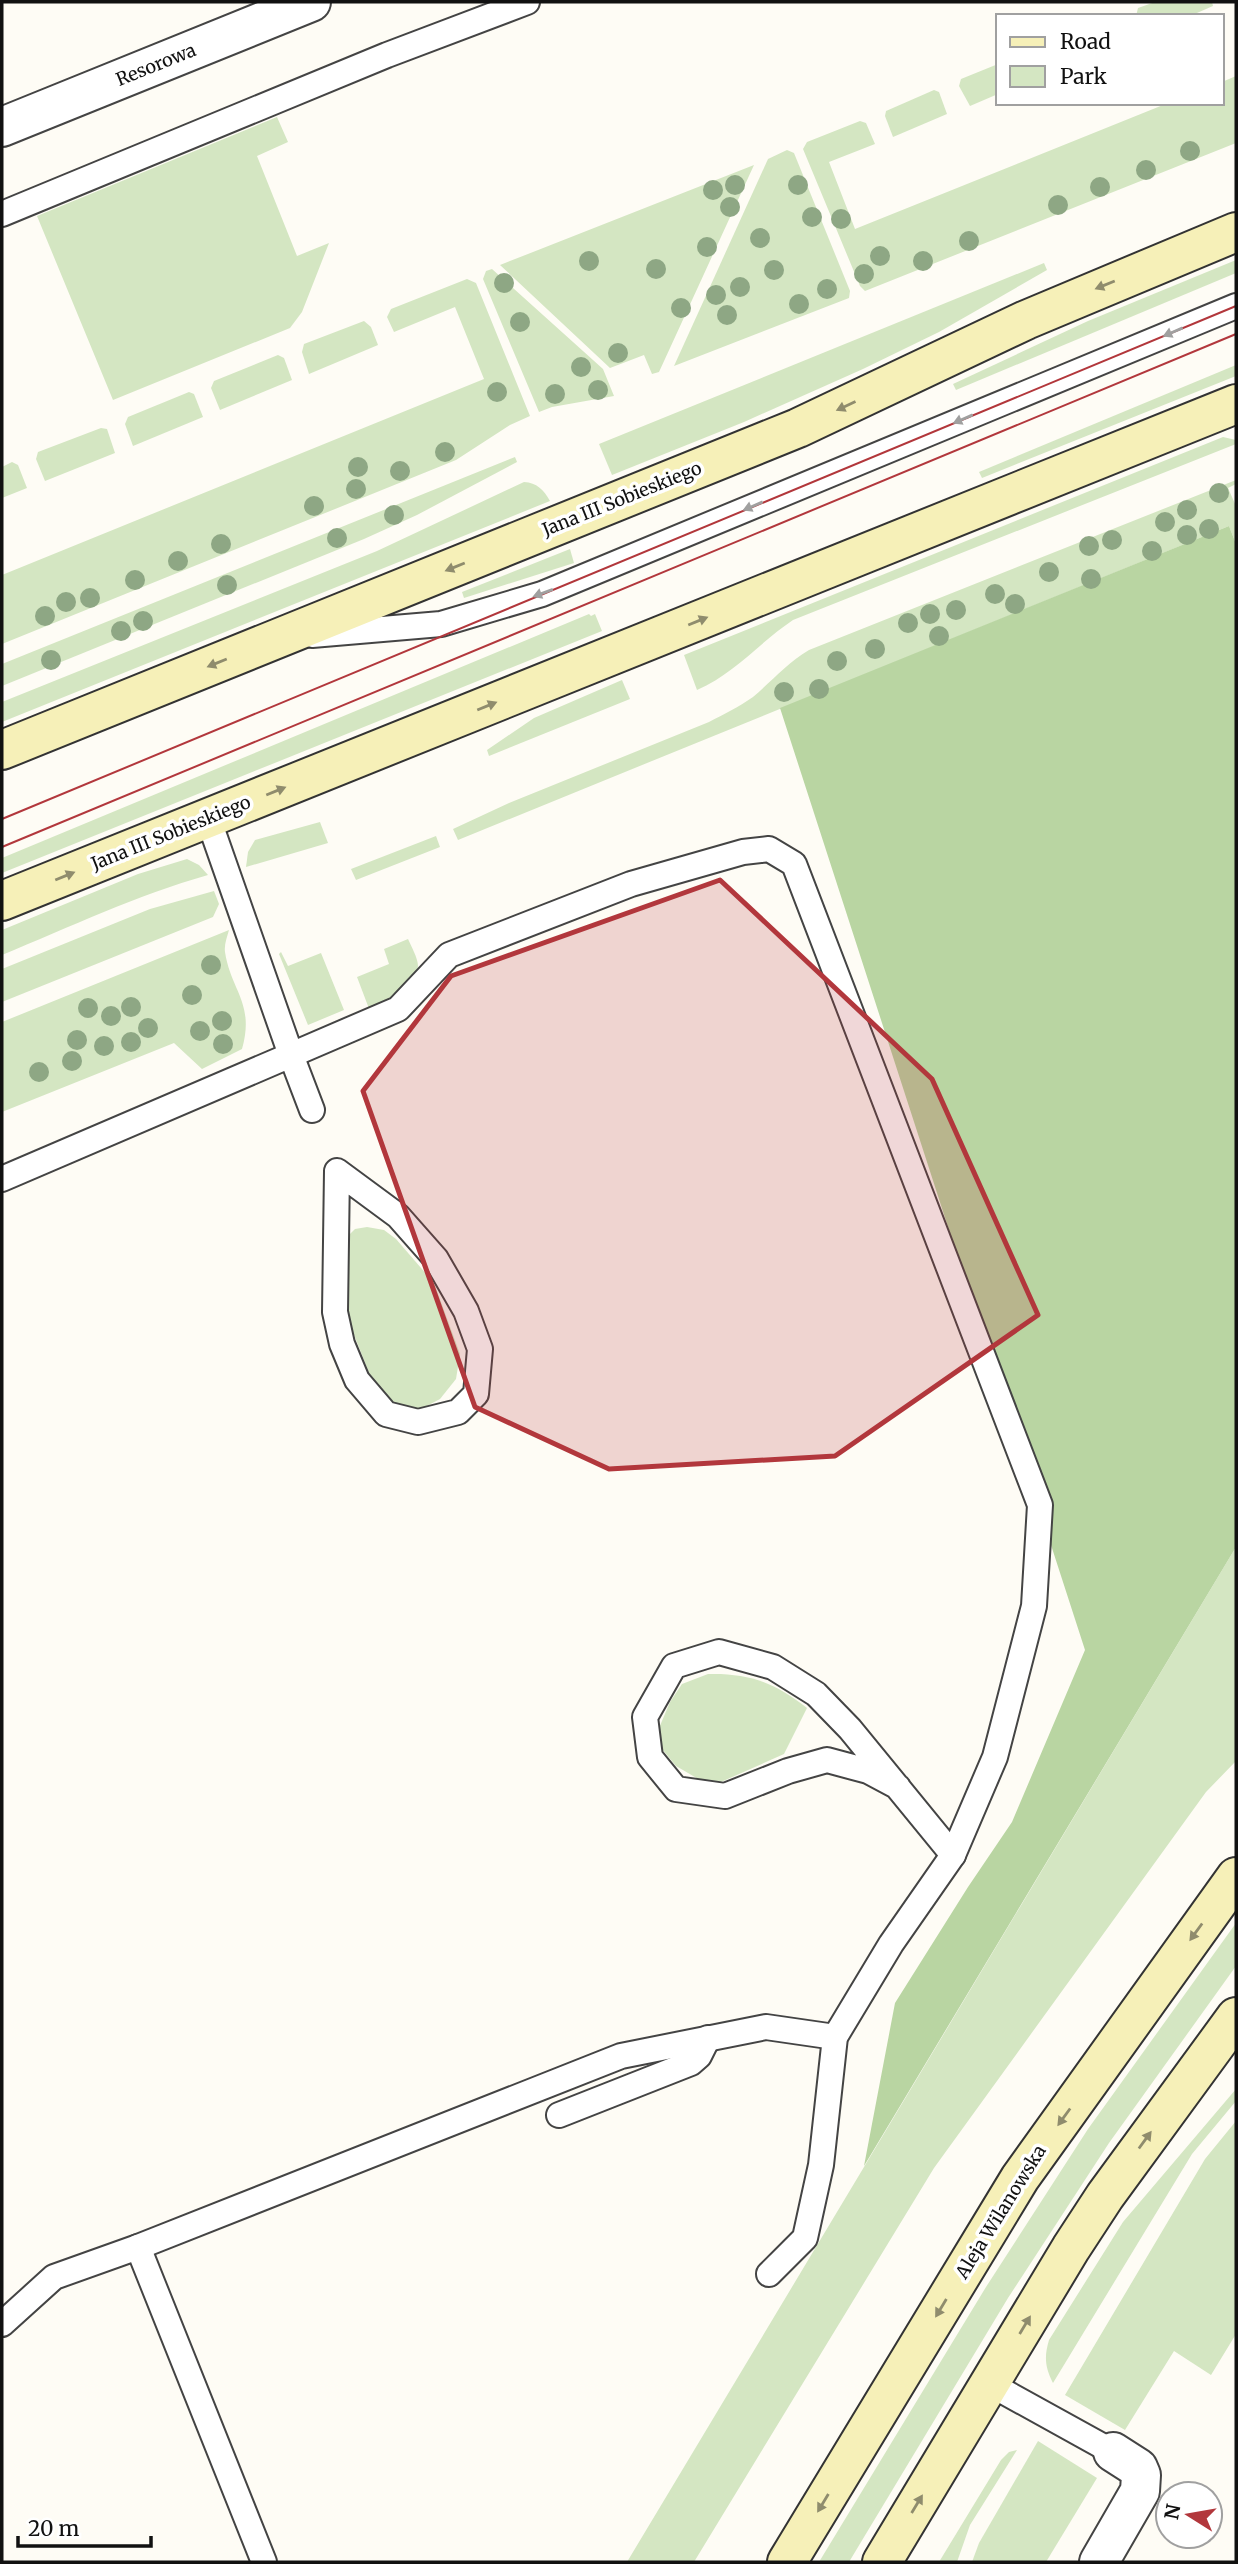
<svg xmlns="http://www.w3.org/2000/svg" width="1238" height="2564" viewBox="0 0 1238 2564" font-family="Merriweather,serif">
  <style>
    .green { fill: #d4e6c2 }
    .forest { fill: #b9d5a2 }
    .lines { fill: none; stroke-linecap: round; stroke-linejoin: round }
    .service-casing { stroke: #444; stroke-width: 28 }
    .minor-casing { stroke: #444; stroke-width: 42 }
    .secondary-casing { stroke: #333; stroke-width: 42 }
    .service { stroke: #fff; stroke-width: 24 }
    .minor { stroke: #fff; stroke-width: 38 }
    .secondary { stroke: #f6f0b8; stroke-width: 38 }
    .tram { stroke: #b2373c; stroke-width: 2 }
    .tree { fill: #8ea784 }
    .oneway { fill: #8f8c6d }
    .oneway2 { fill: #a0a0a0 }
    .marked { fill: #b2373c; fill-opacity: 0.2; stroke: #b2373c; stroke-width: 5; stroke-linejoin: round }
    .labels { text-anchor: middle; stroke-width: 7; stroke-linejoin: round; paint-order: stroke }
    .street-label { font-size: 18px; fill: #111; stroke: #fff }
  </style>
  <rect width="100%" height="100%" fill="#fefcf5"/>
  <!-- green -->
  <g class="green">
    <path d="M1155,2H1212L1213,6L1190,16H1136L1138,8Z"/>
    <path d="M998,64V94L970,106L959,86L961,79Z"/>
    <path d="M1236,76V143L865,291L860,286L803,149L807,142L860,121L866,123L875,144L829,162L855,229L1168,103H1222V82Z"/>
    <path d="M934,90L939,92L947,114L893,137L885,116L886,111Z"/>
    <path d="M277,117L288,142L257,156L297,256L329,243L302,312L290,328L113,400L37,216Z"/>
    <path d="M787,150L794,153L850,291L849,298L674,366L768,159Z"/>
    <path d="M754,165L659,372L652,374L644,355L610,368L500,265Z"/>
    <path d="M1236,260V273L956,390L953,384L1088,321Z"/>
    <path d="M1044,263L1047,270L939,332L863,369L744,422L612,475L599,444Z"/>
    <path d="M492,269L603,369L614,396L552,407L539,412L483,279L486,271Z"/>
    <path d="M467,279L476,283L530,416L510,425L456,460L2,644V575L484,379L455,307L394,332L387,317L391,309Z"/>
    <path d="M364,321L371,327L378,345L309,374L302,352L304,344Z"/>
    <path d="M278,355L284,358L292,380L220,410L211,388L214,381Z"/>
    <path d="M1236,365V376L982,478L979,472Z"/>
    <path d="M189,392L194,394L203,417L133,446L125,424L128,417Z"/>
    <path d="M101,428L107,429L115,453L45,481L36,459L38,452Z"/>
    <path d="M1223,437L1236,440V444L793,620C760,642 734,674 697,690L684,655Z"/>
    <path d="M515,457L517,462L417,515L364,539L2,686V664Z"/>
    <path d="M12,462L18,465L27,488L2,498V467Z"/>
    <path d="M1236,480V484L1228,488L1236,506V544L1229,526L458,840L453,829L509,803L709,722C724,714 739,707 753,697C772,681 787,663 809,650Z"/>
    <path d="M524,482C537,483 543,489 550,501L2,722V702L377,551Z"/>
    <path d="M570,549L574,563L464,598L462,592Z"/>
    <path d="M589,614L591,616L595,614L602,631L2,873V858Z"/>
    <path d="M622,680L630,699L489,756L487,750L534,718Z"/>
    <path d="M320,822L328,843L246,867L248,852L255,840Z"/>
    <path d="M436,836L440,847L356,880L351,869Z"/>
    <path d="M187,859L199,865L208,875C137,895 70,927 2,955V930L138,874Z"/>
    <path d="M214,891L219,904L213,917L2,1002V969L150,909Z"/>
    <path d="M229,930C227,937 224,945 225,952C231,991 255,1003 242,1049L202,1069L174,1043L2,1112V1022Z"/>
    <path d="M408,939C411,946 418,958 418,966C417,984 382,1003 368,1010V1006L357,977L389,964L384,949Z"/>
    <path d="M281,952L288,966L321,953L344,1010L308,1025L279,954Z"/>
    <path d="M367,1227L384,1230L396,1239L434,1283L460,1354L456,1379L440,1399L421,1409L395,1406L373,1383L345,1312L346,1238L355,1229Z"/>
    <path d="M1236,1547V1761L1206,1792L934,2168L694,2562H627Z"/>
    <path d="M708,1674C750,1673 775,1683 807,1708L784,1754L721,1782L700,1780L676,1766L662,1749L659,1728L670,1702L682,1684Z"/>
    <path d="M1236,1923V1966L1109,2143L1008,2298L849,2562H819L986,2287L1088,2129Z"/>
    <path d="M1236,2089V2101L1192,2154L1053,2383C1045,2367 1044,2357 1049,2340L1123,2222Z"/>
    <path d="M1236,2121V2334L1211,2375L1174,2351L1125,2430L1065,2395L1205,2159Z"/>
    <path d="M1038,2441L1097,2478L1046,2562H972L979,2543Z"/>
    <path d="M1017,2450L970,2525L957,2562H939L1001,2460L1009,2452Z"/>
  </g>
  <!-- forest -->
  <path class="forest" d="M1229,526L1236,544V1547L864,2166L895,2003L968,1887L1012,1822L1085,1650L780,708Z"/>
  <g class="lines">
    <defs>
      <g id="service">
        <path d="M2,214L387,55L527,2"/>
        <path d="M312,635L441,624L542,594L1236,306"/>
        <path d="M312,1110L291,1055L398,1009L449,955L631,884L743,852L769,849L794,864L1040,1505L1034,1606L995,1757L953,1855L891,1944L835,2037L821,2165L805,2238L769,2274"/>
        <path d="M337,1171L398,1216L436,1259L466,1311L480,1349L476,1394L458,1412L418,1422L386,1414L357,1380L342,1344L335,1312Z"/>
        <path d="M2,1179L291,1055L208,818"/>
        <path d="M898,1787L868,1771L827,1760L788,1771L725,1796L676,1789L650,1757L645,1717L674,1666L719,1652L773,1667L816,1694L850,1729L953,1855"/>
        <path d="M559,2115L691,2063L699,2056L708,2038"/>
        <path d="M138,2247L264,2562"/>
        <path d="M2,2324L54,2277L138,2247L621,2056L766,2027L835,2037"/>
        <path d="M990,2384L1113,2452"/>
      </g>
      <g id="minor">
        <path d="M2,127L311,2"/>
        <path d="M1099,2562L1140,2491L1141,2475L1138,2468L1113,2452"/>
      </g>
      <g id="secondary">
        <path d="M2,750L798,428L1026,320L1236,232"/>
        <path d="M2,901L1236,404"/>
        <path d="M787,2562L1020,2178L1236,1877"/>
        <path d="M882,2562L1071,2248L1105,2196L1236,2017"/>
      </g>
    </defs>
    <!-- service casing -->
    <use href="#service" class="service-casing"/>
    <!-- minor casing -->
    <use href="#minor" class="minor-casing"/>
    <!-- secondary casing -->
    <use href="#secondary" class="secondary-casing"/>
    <!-- service -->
    <use href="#service" class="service"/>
    <!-- minor -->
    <use href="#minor" class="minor"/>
    <!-- secondary -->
    <use href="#secondary" class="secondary"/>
    <!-- tram -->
    <g class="tram">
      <path d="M2,819L1236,306"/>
      <path d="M2,847L1236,334"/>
    </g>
  </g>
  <!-- trees -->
  <g class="tree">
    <circle cx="1190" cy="151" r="10"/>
    <circle cx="1146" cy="170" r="10"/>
    <circle cx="735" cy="185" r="10"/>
    <circle cx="798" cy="185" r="10"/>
    <circle cx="1100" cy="187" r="10"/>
    <circle cx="713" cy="190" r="10"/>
    <circle cx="1058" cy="205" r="10"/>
    <circle cx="730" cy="207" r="10"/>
    <circle cx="812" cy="217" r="10"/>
    <circle cx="841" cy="219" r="10"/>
    <circle cx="760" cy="238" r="10"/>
    <circle cx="969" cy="241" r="10"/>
    <circle cx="707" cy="247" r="10"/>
    <circle cx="880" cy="256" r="10"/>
    <circle cx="589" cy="261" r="10"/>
    <circle cx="923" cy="261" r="10"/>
    <circle cx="656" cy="269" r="10"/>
    <circle cx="774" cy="270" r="10"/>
    <circle cx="864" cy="274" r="10"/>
    <circle cx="504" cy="283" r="10"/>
    <circle cx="740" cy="287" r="10"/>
    <circle cx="827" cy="289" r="10"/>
    <circle cx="716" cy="295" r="10"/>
    <circle cx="799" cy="304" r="10"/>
    <circle cx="681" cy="308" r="10"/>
    <circle cx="727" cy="315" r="10"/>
    <circle cx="520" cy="322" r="10"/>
    <circle cx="618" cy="353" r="10"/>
    <circle cx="581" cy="367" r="10"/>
    <circle cx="598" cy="390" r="10"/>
    <circle cx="497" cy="392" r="10"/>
    <circle cx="555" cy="394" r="10"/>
    <circle cx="445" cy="452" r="10"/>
    <circle cx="358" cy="467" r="10"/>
    <circle cx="400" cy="471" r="10"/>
    <circle cx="356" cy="489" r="10"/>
    <circle cx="1219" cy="493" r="10"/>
    <circle cx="314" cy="506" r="10"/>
    <circle cx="1187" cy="510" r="10"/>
    <circle cx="394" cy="515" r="10"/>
    <circle cx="1165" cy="522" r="10"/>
    <circle cx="1209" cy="529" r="10"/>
    <circle cx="1187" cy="535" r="10"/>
    <circle cx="337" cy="538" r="10"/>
    <circle cx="1112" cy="540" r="10"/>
    <circle cx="221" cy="544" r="10"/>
    <circle cx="1089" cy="546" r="10"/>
    <circle cx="1152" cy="551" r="10"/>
    <circle cx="178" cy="561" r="10"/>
    <circle cx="1049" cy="572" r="10"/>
    <circle cx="1091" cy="579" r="10"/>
    <circle cx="135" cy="580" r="10"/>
    <circle cx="227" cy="585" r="10"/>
    <circle cx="995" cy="594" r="10"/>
    <circle cx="90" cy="598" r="10"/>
    <circle cx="66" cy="602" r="10"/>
    <circle cx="1015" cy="604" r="10"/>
    <circle cx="956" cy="610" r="10"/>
    <circle cx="930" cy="614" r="10"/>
    <circle cx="45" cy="616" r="10"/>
    <circle cx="143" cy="621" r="10"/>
    <circle cx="908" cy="623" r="10"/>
    <circle cx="121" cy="631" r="10"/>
    <circle cx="939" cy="636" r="10"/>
    <circle cx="875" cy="649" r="10"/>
    <circle cx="51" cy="660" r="10"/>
    <circle cx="837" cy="661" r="10"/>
    <circle cx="819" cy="689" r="10"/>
    <circle cx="784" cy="692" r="10"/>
    <circle cx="211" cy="965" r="10"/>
    <circle cx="192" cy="995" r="10"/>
    <circle cx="131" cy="1007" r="10"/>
    <circle cx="88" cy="1008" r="10"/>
    <circle cx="111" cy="1016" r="10"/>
    <circle cx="222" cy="1021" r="10"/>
    <circle cx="148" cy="1028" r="10"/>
    <circle cx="200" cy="1031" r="10"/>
    <circle cx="77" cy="1040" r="10"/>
    <circle cx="131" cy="1042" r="10"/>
    <circle cx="223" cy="1044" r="10"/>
    <circle cx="104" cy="1046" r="10"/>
    <circle cx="72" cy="1061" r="10"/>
    <circle cx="39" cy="1072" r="10"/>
  </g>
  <!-- one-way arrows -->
  <defs><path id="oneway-solid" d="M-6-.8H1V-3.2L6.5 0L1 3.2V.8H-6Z" transform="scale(1.75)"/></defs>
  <g class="oneway">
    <use href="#oneway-solid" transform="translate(1105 285) rotate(158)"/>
    <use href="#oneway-solid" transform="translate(846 406) rotate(155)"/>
    <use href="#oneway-solid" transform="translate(455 567) rotate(158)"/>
    <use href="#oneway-solid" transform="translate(698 621) rotate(-22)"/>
    <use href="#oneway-solid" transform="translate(217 663) rotate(158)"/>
    <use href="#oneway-solid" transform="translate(487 706) rotate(-22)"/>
    <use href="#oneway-solid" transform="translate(276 791) rotate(-22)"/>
    <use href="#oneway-solid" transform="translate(65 876) rotate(-22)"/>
    <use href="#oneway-solid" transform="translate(1196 1932) rotate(126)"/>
    <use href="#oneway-solid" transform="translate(1064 2117) rotate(126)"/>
    <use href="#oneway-solid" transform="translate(1145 2140) rotate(-54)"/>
    <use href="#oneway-solid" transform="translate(941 2308) rotate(121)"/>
    <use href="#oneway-solid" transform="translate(1025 2325) rotate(-59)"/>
    <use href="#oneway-solid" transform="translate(823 2503) rotate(121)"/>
    <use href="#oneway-solid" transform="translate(917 2504) rotate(-59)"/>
  </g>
  <g class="oneway2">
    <use href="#oneway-solid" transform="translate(1173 332) rotate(157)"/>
    <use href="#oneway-solid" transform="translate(963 419) rotate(157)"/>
    <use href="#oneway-solid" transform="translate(753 506) rotate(157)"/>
    <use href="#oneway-solid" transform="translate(543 593) rotate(160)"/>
  </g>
  <!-- marked area -->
  <path class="marked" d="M720,880L932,1079L1038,1315L835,1456L609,1469L475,1407L363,1091L451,976Z"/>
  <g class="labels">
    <!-- street labels -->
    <g class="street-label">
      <text transform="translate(156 65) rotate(-22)" y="6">Resorowa</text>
      <text transform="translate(622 499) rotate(-22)" y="6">Jana III Sobieskiego</text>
      <text transform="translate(171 833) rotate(-22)" y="6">Jana III Sobieskiego</text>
      <text transform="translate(1001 2212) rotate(-58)" y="6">Aleja Wilanowska</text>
    </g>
  </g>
  <!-- border -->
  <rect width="1238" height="2564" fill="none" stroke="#111111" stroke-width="7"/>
  <!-- legend -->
  <rect x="996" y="14" width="228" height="91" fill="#ffffff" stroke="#a0a0a0" stroke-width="2"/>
  <rect x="1010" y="37" width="35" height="10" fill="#f6f0b8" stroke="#a0a0a0" stroke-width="2"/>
  <text x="1060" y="49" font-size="21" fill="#111111">Road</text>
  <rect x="1010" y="66" width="35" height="21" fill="#d4e6c2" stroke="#a0a0a0" stroke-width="2"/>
  <text x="1060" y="84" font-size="21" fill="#111111">Park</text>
  <!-- north arrow -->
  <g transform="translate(1189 2515) rotate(281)"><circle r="33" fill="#ffffff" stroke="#a0a0a0" stroke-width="2"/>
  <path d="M0-5L12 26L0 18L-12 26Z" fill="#b2373c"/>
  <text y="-10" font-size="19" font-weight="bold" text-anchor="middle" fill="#111111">N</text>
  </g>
  <!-- scale -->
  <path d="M18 2536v10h133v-10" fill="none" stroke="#111111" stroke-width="3.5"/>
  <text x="28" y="2536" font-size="21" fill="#111111" stroke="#ffffff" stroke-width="5" paint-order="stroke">20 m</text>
</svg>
